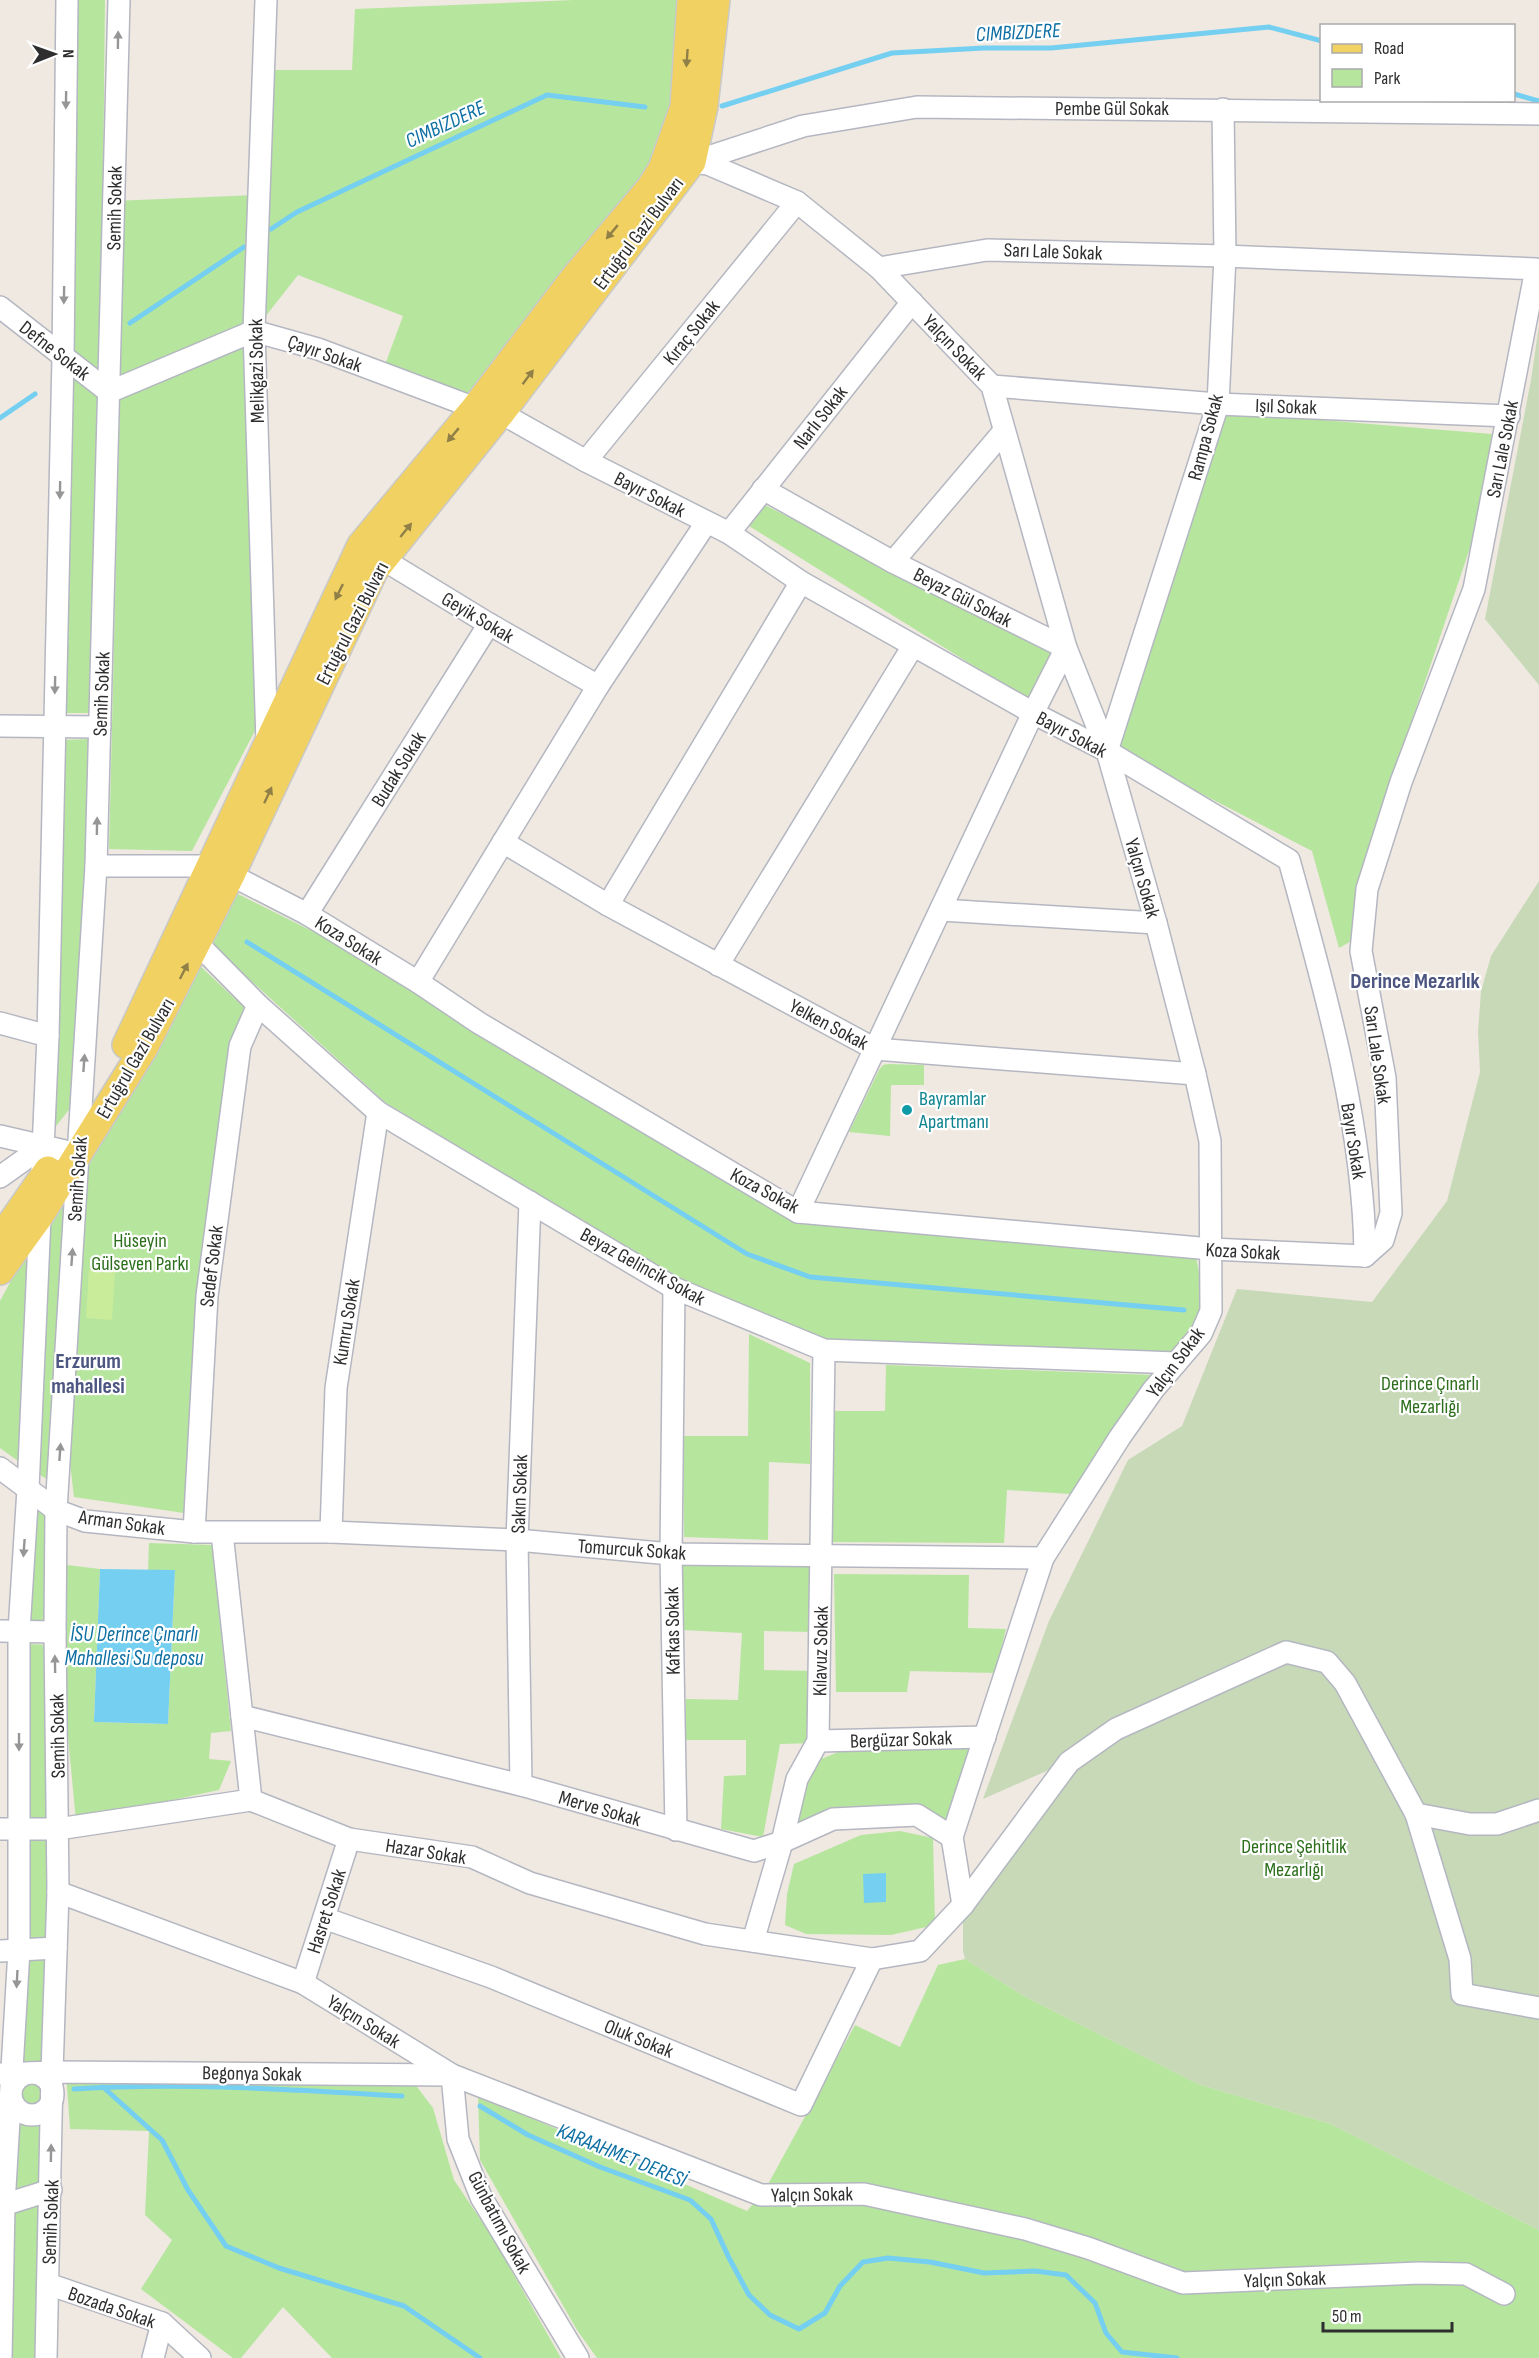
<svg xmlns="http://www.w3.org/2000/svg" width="1539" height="2358" font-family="'Sofia Sans Condensed',sans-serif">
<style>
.green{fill:#b6e59e}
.cemetery{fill:#c8d9b8}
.pitch{fill:#c9ec9a}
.water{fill:#75cff0}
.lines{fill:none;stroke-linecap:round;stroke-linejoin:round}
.stream{stroke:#75cff0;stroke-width:5}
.minor-casing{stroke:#b4b7c1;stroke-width:24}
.major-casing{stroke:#c9c9c9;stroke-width:30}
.minor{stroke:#fff;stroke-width:21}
.major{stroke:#f2d163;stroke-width:27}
.oneway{fill:#969696}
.oneway2{fill:#908048}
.culture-dot{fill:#0f9aa8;stroke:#fff;stroke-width:2}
.labels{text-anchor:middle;stroke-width:4.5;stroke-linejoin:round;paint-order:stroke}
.street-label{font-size:20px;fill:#2e2e2e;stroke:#fff}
.culture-label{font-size:20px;fill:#0d838f;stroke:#fff;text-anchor:start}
.park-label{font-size:20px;fill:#2c6e1b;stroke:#fff}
.water-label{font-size:21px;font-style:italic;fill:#0d6fa3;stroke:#fff}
.quarter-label{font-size:22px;font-weight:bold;fill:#4d5680;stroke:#fff}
</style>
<rect width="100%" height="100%" fill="#efe9e1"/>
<g class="green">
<path d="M 75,0 L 105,0 L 101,376 L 69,354 Z"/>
<path d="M 574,0 L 691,0 L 662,169 L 475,408 L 382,373 L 403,316 L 298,275 L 254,331 L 109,392 L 114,201 L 259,195 L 264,70 L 352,70 L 355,9 Z"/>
<path d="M 248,345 L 259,723 L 192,851 L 109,849 L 120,399 Z"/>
<path d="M 69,373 L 100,396 L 91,713 L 62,713 Z"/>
<path d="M 1224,412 L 1492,434 L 1482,512 L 1356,887 L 1355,939 L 1339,948 L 1312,851 L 1117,750 Z"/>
<path d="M 763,504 L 1053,652 L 1027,699 L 749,526 Z"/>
<path d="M 90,739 L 75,1102 L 49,1135 L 62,740 Z"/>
<path d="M 236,893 L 346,948 L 772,1210 L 807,1222 L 1195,1252 L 1203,1293 L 1199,1316 L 1168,1357 L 824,1341 L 678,1277 L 386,1103 L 208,942 Z"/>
<path d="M 197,963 L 249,1012 L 232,1041 L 209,1190 L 184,1513 L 74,1497 L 66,1429 L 80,1182 Z"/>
<path d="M 888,1064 L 924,1065 L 924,1085 L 891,1085 L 890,1136 L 849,1132 L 879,1070 L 883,1065 Z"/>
<path d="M 69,1192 L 55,1484 L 32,1470 L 43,1225 Z"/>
<path d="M 33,1240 L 18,1461 L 0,1448 L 0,1301 Z"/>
<path d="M 749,1334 L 810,1363 L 810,1464 L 769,1462 L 768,1540 L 684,1537 L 683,1436 L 748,1436 Z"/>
<path d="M 886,1365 L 1153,1375 L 1070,1494 L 1007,1490 L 1004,1543 L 831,1542 L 833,1411 L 885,1411 Z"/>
<path d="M 32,1501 L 53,1514 L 51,1625 L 27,1623 Z"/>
<path d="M 149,1543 L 212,1545 L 231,1731 L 211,1733 L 209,1759 L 231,1761 L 219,1790 L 76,1821 L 67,1726 L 67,1565 L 100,1569 L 94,1722 L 168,1724 L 175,1570 L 148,1570 Z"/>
<path d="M 681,1563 L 812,1566 L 812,1632 L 764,1631 L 764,1670 L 813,1671 L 814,1743 L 780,1744 L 763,1837 L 721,1829 L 724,1776 L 746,1775 L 746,1740 L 685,1740 L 686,1699 L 738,1700 L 742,1633 L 682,1630 Z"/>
<path d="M 834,1574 L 969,1575 L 968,1628 L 1006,1629 L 995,1673 L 910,1671 L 907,1692 L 836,1692 Z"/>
<path d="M 26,1644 L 51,1645 L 52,1823 L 24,1824 Z"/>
<path d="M 975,1748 L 948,1823 L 789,1832 L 801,1784 L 816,1761 L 846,1749 Z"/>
<path d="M 900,1831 L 933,1838 L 935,1925 L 891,1935 L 806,1934 L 785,1925 L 787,1894 L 794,1864 L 861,1835 Z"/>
<path d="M 53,1835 L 51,1942 L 24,1943 L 25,1836 Z"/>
<path d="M 49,1956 L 46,2068 L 20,2067 L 24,1957 Z"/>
<path d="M 965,1959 L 1024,1996 L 1198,2084 L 1331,2124 L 1539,2230 L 1539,2358 L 597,2358 L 577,2330 L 480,2160 L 478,2095 L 747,2211 L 766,2188 L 855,2025 L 900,2047 L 938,1965 Z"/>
<path d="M 66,2072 L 408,2075 L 433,2108 L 454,2180 L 493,2238 L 561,2358 L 332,2358 L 283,2307 L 241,2358 L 233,2358 L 141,2289 L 172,2240 L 145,2215 L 149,2131 L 70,2129 Z"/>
<path d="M 44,2080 L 44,2107 C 34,2114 25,2113 17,2106 L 16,2082 Z"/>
<path d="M 44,2119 L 42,2185 L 13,2190 L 16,2122 Z"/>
<path d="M 42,2204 L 38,2358 L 10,2358 L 13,2214 Z"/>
</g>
<g class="cemetery">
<path d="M 1539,325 L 1539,685 L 1485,619 L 1531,380 Z"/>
<path d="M 1539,881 L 1539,2230 L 1331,2124 L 1198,2084 L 1024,1996 L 965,1959 L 963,1951 L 963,1905 L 1067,1762 L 983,1799 L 1049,1621 L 1128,1460 L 1182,1426 L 1237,1289 L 1372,1302 L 1447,1201 L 1480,1072 L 1478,1032 L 1481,991 L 1491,956 Z"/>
</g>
<path class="pitch" d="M 89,1270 L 115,1272 L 112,1320 L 86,1318 Z"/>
<g class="water">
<path d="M 100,1569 L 175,1570 L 168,1724 L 94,1722 Z"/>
<path d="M 886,1873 L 886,1902 L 864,1903 L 863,1874 Z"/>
</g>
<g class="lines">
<g class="stream">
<path d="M 1514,94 L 1539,101"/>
<path d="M 722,106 L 892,53 L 984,48 L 1051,48 L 1269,27 L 1322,41"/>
<path d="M 271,229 L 297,212 L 547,95 L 645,107"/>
<path d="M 130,323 L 244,247"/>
<path d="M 0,418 L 35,394"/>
<path d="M 247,942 L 747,1254 L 810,1277 L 1184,1310"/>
<path d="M 103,2087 L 162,2140 L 188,2190 L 226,2246 L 279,2268 L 404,2306 L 480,2358"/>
<path d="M 74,2089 C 183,2082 294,2090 402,2096"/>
<path d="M 480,2106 L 528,2135 L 600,2167 L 690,2200 L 711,2219 L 729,2258 L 749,2295 L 770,2315 L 799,2329 L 825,2313 L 840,2286 L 863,2262 L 888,2258 L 930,2262 L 984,2273 L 1035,2271 L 1066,2275 L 1095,2303 L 1106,2333 L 1122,2352 L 1177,2358"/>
</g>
<g class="minor-casing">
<g id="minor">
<path d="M 266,0 L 254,331 L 267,742"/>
<path d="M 692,162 L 708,164 L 797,202 L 879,268 L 992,386 L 1066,648 L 1033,713 L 798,1212"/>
<path d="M 693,162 L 803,126 L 917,107 L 1539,114"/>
<path d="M 879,268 L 987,250 L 1225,256 L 1536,269 L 1474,589 L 1401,782 L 1367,889 L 1361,951 L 1385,1078 L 1391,1213 L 1383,1240 L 1365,1256"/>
<path d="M 0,307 L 109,392"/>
<path d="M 992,386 L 1218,404 L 1509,416"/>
<path d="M 109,392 L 254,331 L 318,349 L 475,408"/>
<path d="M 501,413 L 586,461 L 729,533 L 801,582 L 1033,713 L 1107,751 L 1289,860 C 1324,986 1364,1125 1365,1256"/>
<path d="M 586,461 L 797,202"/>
<path d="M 763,489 L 893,562 L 1066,648 L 1107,751 L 1156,923 L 1195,1074 L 1210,1141 L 1211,1311 L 1201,1334 L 1153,1390 L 1120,1437 L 1043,1558 L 952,1837 L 963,1905"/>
<path d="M 729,533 L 912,302"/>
<path d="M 371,552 L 489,624 L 598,686"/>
<path d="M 893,562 L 1004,431"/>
<path d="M 0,726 L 100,727"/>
<path d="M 1107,751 L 1218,404 L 1225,256 L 1223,109"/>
<path d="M 503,842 L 608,905 L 875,1049 L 1195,1074"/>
<path d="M 96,866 L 210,866 L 231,875 L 307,914 L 418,982 L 479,1023 L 798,1212 L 1211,1249 L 1365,1256"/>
<path d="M 608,905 L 801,582"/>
<path d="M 941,910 L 1156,923"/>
<path d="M 307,914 L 489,624"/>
<path d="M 198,944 L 258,1005 L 378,1112 L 674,1288 L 824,1350 L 1176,1363"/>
<path d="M 718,965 L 913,646"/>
<path d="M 418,982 L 598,686 L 706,523"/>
<path d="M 0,1023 L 48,1036"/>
<path d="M 0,1136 L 78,1154"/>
<path d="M 0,1177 L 42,1147"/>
<path d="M 674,1288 L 671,1554 L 676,1830"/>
<path d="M 0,1468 L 56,1510 L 85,1521 L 194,1532 L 331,1532 L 517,1540 L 671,1554 L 1043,1558"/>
<path d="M 194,1532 L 207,1296 L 240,1046 L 258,1005"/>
<path d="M 331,1532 L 336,1388 L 378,1112"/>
<path d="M 222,1533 L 251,1800"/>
<path d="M 0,1631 L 55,1632"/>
<path d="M 242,1716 L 521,1785 L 754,1851 L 782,1842 L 833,1819 L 917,1815 L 952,1837"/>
<path d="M 818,1741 L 985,1737"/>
<path d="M 521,1785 L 517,1540 L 530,1202"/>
<path d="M 1416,1814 L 1460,1959 L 1462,1994 L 1539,2008"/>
<path d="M 0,1829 L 58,1829 L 251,1800 L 349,1839 L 472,1857 L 530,1883 L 705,1934 L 872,1959 L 920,1951 L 963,1905 L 1069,1762 L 1116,1729 L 1286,1652 L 1327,1662 L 1345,1683 L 1416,1814 L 1470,1824 L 1497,1824 L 1539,1810"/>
<path d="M 58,1892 L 303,1983 L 452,2075 L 761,2195 L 864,2194 L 1025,2229 L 1088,2248 L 1183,2283 L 1419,2273 L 1466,2274 L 1504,2294"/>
<path d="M 324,1918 L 491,1977 L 801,2105 L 872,1959"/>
<path d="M 753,1941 L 782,1842 L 797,1779 L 818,1741 L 824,1350"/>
<path d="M 0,1951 L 56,1948"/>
<path d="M 303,1983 L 349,1839"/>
<circle cx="32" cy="2094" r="21"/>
<path d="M 0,2074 L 52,2072 L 451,2075"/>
<path d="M 452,2075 L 458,2139 L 481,2197 L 578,2358"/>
<path d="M 0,2206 L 51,2190"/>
<path d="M 48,2284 L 162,2323 L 200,2358"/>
<path d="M 1,2358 L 4,2205 L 19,1950 L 19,1631 L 28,1489 L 48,1036 L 63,357 L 67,0"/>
<path d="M 46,2358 L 52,2072 L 58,1892 L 55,1632 L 56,1510 L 96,866 L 119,0"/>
<path d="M 153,2358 L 162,2323"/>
</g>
</g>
<g class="major-casing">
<g id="major">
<path d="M 126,1045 L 361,545 L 475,408 L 574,278 L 650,188 L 662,169 L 684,107 L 691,0"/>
<path d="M 0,1239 L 48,1170"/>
<path d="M 0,1271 L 39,1217 L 144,1048 L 231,875 L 374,571 L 501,413 L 692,162 L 704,106 L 716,0"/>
</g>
</g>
<use href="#minor" class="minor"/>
<use href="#major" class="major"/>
</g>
<defs><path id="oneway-solid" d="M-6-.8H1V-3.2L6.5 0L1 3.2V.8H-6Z" transform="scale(1.5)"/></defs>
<g class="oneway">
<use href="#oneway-solid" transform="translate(118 40) rotate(-89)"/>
<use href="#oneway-solid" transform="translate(66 100) rotate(91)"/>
<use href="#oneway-solid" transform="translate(64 295) rotate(91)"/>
<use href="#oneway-solid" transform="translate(60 490) rotate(91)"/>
<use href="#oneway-solid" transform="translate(55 685) rotate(91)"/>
<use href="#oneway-solid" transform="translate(97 826) rotate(-89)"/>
<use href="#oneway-solid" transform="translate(84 1063) rotate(-86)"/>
<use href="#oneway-solid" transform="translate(72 1257) rotate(-86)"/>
<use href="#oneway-solid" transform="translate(60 1452) rotate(-86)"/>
<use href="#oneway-solid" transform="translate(24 1548) rotate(94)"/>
<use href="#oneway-solid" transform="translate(55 1664) rotate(-91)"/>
<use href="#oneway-solid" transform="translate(19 1742) rotate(90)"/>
<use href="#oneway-solid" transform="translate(17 1979) rotate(93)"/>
<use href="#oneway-solid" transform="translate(51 2153) rotate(-89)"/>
</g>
<g class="oneway2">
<use href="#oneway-solid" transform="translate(687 58) rotate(94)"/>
<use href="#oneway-solid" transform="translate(612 232) rotate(130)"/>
<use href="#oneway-solid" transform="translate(528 377) rotate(-53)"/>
<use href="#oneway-solid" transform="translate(453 435) rotate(130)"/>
<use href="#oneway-solid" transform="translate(406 530) rotate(-51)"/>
<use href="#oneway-solid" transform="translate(339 592) rotate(116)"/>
<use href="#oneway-solid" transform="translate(268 795) rotate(-65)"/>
<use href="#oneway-solid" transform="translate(184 971) rotate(-63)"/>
</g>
<circle class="culture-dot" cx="907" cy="1110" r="6"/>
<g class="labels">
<g class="street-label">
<text x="1112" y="115">Pembe Gül Sokak</text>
<text transform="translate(114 208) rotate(-89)" y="7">Semih Sokak</text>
<text transform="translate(638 233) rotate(-53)" y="7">Ertuğrul Gazi Bulvarı</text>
<text transform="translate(1053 251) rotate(2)" y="7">Sarı Lale Sokak</text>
<text transform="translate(691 332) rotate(-51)" y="7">Kıraç Sokak</text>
<text transform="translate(955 347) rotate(46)" y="7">Yalçın Sokak</text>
<text transform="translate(55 350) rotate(38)" y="7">Defne Sokak</text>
<text transform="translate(325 353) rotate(19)" y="7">Çayır Sokak</text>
<text transform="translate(256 371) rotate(-91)" y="7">Melikgazi Sokak</text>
<text transform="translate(1286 406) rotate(2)" y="7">Işıl Sokak</text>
<text transform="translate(820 417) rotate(-52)" y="7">Narlı Sokak</text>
<text transform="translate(1205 437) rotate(-75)" y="7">Rampa Sokak</text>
<text transform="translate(1502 449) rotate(-79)" y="7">Sarı Lale Sokak</text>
<text transform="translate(650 494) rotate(27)" y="7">Bayır Sokak</text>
<text transform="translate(963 597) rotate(27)" y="7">Beyaz Gül Sokak</text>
<text transform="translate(478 617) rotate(31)" y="7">Geyik Sokak</text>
<text transform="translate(352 623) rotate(-63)" y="7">Ertuğrul Gazi Bulvarı</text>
<text transform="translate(101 694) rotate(-88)" y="7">Semih Sokak</text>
<text transform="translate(1072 734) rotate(28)" y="7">Bayır Sokak</text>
<text transform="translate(398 769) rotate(-58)" y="7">Budak Sokak</text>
<text transform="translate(1143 878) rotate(74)" y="7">Yalçın Sokak</text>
<text transform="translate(349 940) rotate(32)" y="7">Koza Sokak</text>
<text transform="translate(829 1024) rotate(28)" y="7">Yelken Sokak</text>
<text transform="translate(1378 1055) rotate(82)" y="7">Sarı Lale Sokak</text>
<text transform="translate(135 1058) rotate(-60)" y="7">Ertuğrul Gazi Bulvarı</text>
<text transform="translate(1354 1141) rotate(81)" y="7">Bayır Sokak</text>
<text transform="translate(77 1179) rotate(-86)" y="7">Semih Sokak</text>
<text transform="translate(765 1190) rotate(28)" y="7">Koza Sokak</text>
<text transform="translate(1243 1251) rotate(3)" y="7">Koza Sokak</text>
<text transform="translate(211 1266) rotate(-83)" y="7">Sedef Sokak</text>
<text transform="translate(643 1266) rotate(29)" y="7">Beyaz Gelincik Sokak</text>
<text transform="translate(346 1322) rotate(-81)" y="7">Kumru Sokak</text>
<text transform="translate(1175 1362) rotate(-53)" y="7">Yalçın Sokak</text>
<text transform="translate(519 1494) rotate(-88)" y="7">Sakın Sokak</text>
<text transform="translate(122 1522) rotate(8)" y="7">Arman Sokak</text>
<text transform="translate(632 1549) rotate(4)" y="7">Tomurcuk Sokak</text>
<text transform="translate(672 1631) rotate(-91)" y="7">Kafkas Sokak</text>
<text transform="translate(820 1651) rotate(-89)" y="7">Kılavuz Sokak</text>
<text transform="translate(57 1736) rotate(-91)" y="7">Semih Sokak</text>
<text transform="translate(901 1739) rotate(-2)" y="7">Bergüzar Sokak</text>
<text transform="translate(600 1808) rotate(16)" y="7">Merve Sokak</text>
<text transform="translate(426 1851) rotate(9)" y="7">Hazar Sokak</text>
<text transform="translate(326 1911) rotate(-72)" y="7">Hasret Sokak</text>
<text transform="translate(364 2021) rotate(32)" y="7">Yalçın Sokak</text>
<text transform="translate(639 2038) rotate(22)" y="7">Oluk Sokak</text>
<text transform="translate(252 2073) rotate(1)" y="7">Begonya Sokak</text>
<text transform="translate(812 2194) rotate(-1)" y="7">Yalçın Sokak</text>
<text transform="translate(50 2222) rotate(-88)" y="7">Semih Sokak</text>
<text transform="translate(500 2222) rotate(62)" y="7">Günbatımı Sokak</text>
<text transform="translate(1285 2279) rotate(-2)" y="7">Yalçın Sokak</text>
<text transform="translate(112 2307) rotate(19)" y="7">Bozada Sokak</text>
</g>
<g class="culture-label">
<text x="919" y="1105">Bayramlar<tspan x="919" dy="23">Apartmanı</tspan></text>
</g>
<g class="park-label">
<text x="140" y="1247">Hüseyin<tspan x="140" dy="23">Gülseven Parkı</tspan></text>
<text x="1430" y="1390">Derince Çınarlı<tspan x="1430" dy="23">Mezarlığı</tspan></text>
<text x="1294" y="1853">Derince Şehitlik<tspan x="1294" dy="23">Mezarlığı</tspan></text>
</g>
<g class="water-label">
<text transform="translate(1018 32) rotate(-3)" y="7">CIMBIZDERE</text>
<text transform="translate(445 124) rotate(-25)" y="7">CIMBIZDERE</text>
<text x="134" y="1641">İSU Derince Çınarlı<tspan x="134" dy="24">Mahallesi Su deposu</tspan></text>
<text transform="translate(622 2155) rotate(22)" y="7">KARAAHMET DERESİ</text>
</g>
<g class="quarter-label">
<text x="1415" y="988">Derince Mezarlık</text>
<text x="88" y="1368">Erzurum<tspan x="88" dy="25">mahallesi</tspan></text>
</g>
</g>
<rect x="1320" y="24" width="195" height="78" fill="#ffffff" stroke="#ababab" stroke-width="1.5"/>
<rect x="1332" y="44" width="30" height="9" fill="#f2d163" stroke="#ababab" stroke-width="1.5"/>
<text x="1374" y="54" font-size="18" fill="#2e2e2e">Road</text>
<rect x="1332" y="69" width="30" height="18" fill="#b6e59e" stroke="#ababab" stroke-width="1.5"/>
<text x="1374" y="84" font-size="18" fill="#2e2e2e">Park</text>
<g transform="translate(54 54) rotate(89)" stroke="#ffffff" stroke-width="4.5" paint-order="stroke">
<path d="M0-4.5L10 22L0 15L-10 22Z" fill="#2e2e2e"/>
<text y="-9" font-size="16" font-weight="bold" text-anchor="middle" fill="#2e2e2e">N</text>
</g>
<path d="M1323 2322v9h129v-9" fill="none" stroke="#2e2e2e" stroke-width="3"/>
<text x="1332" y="2322" font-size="18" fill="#2e2e2e" stroke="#ffffff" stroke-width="4.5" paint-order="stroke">50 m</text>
</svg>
